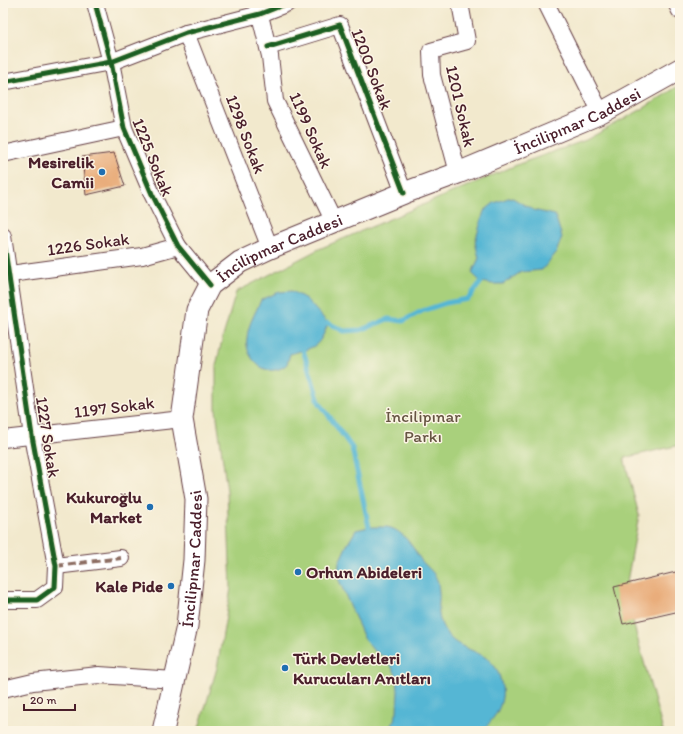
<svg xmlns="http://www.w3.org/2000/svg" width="683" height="734" font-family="Itim,sans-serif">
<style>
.green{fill:#a9d07b;stroke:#7a7853}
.water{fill:#55b6d4;stroke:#506a80}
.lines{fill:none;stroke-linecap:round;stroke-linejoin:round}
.stream{stroke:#55b6d4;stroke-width:5}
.building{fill:#e9ad7c}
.minor-casing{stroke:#633d43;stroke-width:18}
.major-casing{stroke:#633d43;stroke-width:23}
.minor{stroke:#fff;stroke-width:16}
.major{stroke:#fff;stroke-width:21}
.quiet{stroke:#8d6e63;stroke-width:4;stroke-dasharray:8 4;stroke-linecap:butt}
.cycleway-casing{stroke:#fcf5e5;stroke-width:8}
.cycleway{stroke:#1b5e20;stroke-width:5}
.poi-dot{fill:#1f6fb2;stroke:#fcf5e5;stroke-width:1.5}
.labels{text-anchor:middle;stroke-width:3;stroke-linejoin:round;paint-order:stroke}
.street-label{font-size:17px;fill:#4a1f2b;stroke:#fcf5e5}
.poi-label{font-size:17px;font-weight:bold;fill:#4a1f2b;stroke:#fcf5e5;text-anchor:end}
.park-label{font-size:17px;fill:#665443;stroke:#fcf5e5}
</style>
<rect width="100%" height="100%" fill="#fcf5e5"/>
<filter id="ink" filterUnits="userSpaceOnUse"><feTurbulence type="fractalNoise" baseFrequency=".025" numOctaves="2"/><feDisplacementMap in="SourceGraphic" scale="8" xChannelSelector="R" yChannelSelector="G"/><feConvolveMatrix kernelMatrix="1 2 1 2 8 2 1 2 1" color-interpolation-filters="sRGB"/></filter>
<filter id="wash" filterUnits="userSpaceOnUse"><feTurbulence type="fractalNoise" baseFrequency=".012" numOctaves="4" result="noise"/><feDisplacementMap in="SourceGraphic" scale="16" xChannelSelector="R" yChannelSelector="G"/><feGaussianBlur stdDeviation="0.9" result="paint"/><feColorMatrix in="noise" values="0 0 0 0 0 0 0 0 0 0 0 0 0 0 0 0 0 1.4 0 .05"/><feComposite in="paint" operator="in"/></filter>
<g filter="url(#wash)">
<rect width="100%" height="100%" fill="#f2e9cd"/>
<path class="green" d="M 680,85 L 680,445 L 624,458 L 639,515 L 625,593 L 663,731 L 198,731 L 217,668 L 231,588 L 227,491 L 216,410 L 216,366 L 222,340 L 236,292 L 319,249 L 519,164 L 586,140 L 644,108 Z"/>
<g class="water">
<path d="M 511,197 L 533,210 L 555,215 L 562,237 L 556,253 L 542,270 L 521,272 L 503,284 L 492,284 L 481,282 L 472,273 L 479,258 L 475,242 L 484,211 L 494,203 Z"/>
<path d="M 292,291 L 306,299 L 328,323 C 319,349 314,347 290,354 L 287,364 C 285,366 282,368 279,369 C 261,376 244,354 247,338 C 248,324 256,312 261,300 L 279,292 Z"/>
<path d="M 369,527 C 375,527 382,527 387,527 C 404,530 413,548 421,560 C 428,569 436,572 438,584 C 442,605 433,613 447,634 C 462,655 494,647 501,682 C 504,693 502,704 496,714 C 492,720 487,725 484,731 L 388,731 L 392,725 L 397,712 L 398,691 L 397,676 L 386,658 L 373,650 L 364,638 L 338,578 L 339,562 L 347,545 L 356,530 Z"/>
</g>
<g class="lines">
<g class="stream">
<path d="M 328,323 L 344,331 L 361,330 L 388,319 L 403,321 L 422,311 L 446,303 L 468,299 L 481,282"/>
<path d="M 303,350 L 319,402 L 352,448 L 369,527"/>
</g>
</g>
<g id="blocks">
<g class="building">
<path d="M 114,153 L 125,186 L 86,195 L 82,157 Z"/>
<path d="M 680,571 L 680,611 L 623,624 L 614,587 Z"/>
</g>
</g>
</g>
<g filter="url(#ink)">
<use href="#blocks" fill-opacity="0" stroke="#633d43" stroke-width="1"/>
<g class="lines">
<g class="minor-casing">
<g id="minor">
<path d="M 95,3 L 111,62 L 124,128 L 152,194 L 178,246 L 210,285"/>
<path d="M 257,3 L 270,56 L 275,101 L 334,222"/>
<path d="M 546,3 L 601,113"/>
<path d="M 676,3 L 680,11"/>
<path d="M 186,33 L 270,248"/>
<path d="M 268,47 L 340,25 L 404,193"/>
<path d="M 3,82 L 111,62 L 186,33 L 260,14 L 288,3"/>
<path d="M 3,154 L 124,128"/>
<path d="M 458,173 L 432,75 L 431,51 L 467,41 L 460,3"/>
<path d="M 3,236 L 32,436 L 56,566 L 55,587 L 37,600 L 3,600"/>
<path d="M 3,275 L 142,256 L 178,246"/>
<path d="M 3,439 L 182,419"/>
<path d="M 56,566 L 121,558"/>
<path d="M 3,689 L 33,682 L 99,675 L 175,680"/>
</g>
</g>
<g class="major-casing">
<g id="major">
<path id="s1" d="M 163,731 L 187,626 L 194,560 L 196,499 L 182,419 L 197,310 L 210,285 L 240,262 L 270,248 L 404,193 L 458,173 L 601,113 L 680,69"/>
</g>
</g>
<use href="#minor" class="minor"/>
<use href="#major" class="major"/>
<path class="quiet" d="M 56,566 L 121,558"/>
<g class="cycleway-casing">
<g id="cycleway">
<path d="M 95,3 L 111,62 L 124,128 L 152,194 L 178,246 L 210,285"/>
<path d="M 268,47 L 340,25 L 404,193"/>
<path d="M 3,82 L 111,62 L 186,33 L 260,14 L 288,3"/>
<path d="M 3,236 L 32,436 L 56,566 L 55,587 L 37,600 L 3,600"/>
</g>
</g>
<use href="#cycleway" class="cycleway"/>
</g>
</g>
<g class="poi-dot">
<circle cx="102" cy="172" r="4"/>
<circle cx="150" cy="507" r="4"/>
<circle cx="298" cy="572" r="4"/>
<circle cx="171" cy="586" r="4"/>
<circle cx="285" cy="668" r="4"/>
</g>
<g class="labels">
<g class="street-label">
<text transform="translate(372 69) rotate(69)" y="6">1200 Sokak</text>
<text transform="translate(461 106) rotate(77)" y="6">1201 Sokak</text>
<text dy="6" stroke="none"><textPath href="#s1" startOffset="858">İncilipınar Caddesi</textPath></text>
<text transform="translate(311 130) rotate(66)" y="6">1199 Sokak</text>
<text transform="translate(246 134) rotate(69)" y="6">1298 Sokak</text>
<text transform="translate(153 157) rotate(68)" y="6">1225 Sokak</text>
<text transform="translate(88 244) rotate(-8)" y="6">1226 Sokak</text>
<text dy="6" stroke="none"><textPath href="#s1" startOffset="534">İncilipınar Caddesi</textPath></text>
<text transform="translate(114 407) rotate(-7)" y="6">1197 Sokak</text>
<text transform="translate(48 437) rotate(81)" y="6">1227 Sokak</text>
<text dy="6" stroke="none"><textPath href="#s1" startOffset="175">İncilipınar Caddesi</textPath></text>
</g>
<g class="poi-label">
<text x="94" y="168">Mesirelik<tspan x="94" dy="20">Camii</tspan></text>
<text x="142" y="503">Kukuroğlu<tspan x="142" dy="20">Market</tspan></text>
<text x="306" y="578" text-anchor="start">Orhun Abideleri</text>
<text x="163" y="592">Kale Pide</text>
<text x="293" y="664" text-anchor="start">Türk Devletleri<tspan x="293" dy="20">Kurucuları Anıtları</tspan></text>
</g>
<g class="park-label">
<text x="423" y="422">İncilipınar<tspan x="423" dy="20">Parkı</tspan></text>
</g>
</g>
<rect width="683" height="734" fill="none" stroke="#fcf5e5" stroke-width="16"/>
<path d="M24 704v6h51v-6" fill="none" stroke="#4a1f2b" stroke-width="2"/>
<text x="30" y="704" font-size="12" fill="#4a1f2b" stroke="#fcf5e5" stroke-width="3" paint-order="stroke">20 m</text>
</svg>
